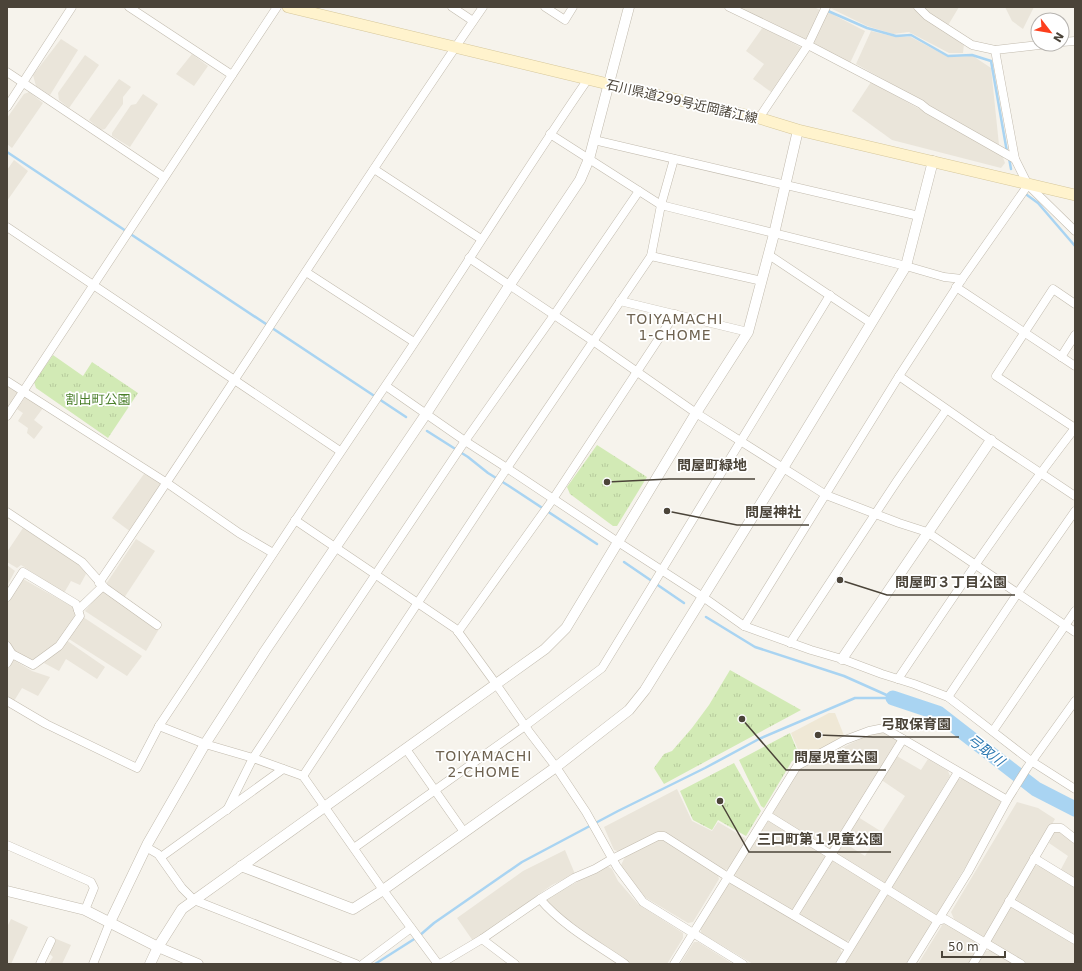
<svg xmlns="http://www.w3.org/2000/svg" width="1082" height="971" font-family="'DejaVu Sans','Noto Sans JP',sans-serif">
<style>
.residential{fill:#eae5da}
.education{fill:#efe8d6}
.park{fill:url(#park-tufts)}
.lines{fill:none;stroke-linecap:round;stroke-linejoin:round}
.stream{stroke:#a9d4f2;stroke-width:2.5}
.river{stroke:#a9d4f2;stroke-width:15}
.minor-casing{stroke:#c2bbae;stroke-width:9}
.tertiary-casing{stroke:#c2bbae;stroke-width:11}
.secondary-casing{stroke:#d6c79b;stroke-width:12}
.minor{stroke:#fff;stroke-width:8}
.tertiary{stroke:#fff;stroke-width:10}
.secondary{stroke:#fff3cd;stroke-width:11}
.labels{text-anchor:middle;stroke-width:3.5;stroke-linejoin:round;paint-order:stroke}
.street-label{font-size:13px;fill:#4b4439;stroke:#fff}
.park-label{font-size:13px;fill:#4a7f2a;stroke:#fff}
.neighbourhood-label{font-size:14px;letter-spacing:1px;fill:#6e6250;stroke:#fff}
.water-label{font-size:14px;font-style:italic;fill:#2e7ab2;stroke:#fff}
.leader{fill:none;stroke:#4b4439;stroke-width:1.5}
.callout-dot{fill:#4b4439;stroke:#fff;stroke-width:1.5}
.callout-label{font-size:14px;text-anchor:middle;font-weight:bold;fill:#4b4439;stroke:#fff;stroke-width:3.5;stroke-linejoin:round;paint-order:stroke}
</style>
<defs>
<pattern id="park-tufts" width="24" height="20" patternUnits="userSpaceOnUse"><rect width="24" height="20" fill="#d2eab5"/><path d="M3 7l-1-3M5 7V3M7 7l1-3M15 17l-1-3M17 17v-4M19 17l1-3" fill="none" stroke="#b6ca9c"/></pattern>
</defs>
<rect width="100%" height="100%" fill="#f6f3ec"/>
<g class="residential">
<path d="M 737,7 L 814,7 L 822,11 L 807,40 Z"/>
<path d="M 828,7 L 913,7 L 925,19 L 964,44 L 963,53 L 949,53 L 909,32 L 893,34 L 867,26 Z"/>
<path d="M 920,7 L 959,7 L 947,27 Z"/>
<path d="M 1005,7 L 1034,7 L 1023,29 L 1012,21 Z"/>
<path d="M 828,12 L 865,31 L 850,63 L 813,43 Z"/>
<path d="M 763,27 L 804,49 L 774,94 L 753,79 L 764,64 L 746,51 Z"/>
<path d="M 871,31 L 896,37 L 911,37 L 948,57 L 973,56 L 991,68 L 999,145 L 927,105 L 924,102 L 856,64 Z"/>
<path d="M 61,39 L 78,50 L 50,95 L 36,86 L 33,75 Z"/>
<path d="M 192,54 L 208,66 L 194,86 L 176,74 Z"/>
<path d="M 85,55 L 99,65 L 69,108 L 59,100 L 58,93 Z"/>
<path d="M 119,79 L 131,87 L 123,97 L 123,104 L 105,129 L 101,130 L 89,120 Z"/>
<path d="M 871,82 L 1002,155 L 1005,163 L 1001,168 L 892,140 L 852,111 Z"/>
<path d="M 29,92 L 43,103 L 12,148 L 7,144 L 7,118 L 24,94 Z"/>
<path d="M 143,94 L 158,104 L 130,147 L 112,136 L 112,133 L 131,105 L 136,104 Z"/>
<path d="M 14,160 L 28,171 L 7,201 L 7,170 Z"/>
<path d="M 7,384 L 19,393 L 7,412 Z"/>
<path d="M 26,396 L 43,408 L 34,420 L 43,427 L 34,439 L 27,433 L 28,428 L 18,421 L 23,413 L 17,409 Z"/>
<path d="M 144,474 L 161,482 L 162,485 L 131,532 L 112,518 Z"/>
<path d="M 23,528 L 81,566 L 86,574 L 80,585 L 71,581 L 64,593 L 21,565 L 17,568 L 7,562 L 7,552 Z"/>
<path d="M 136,539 L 155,551 L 124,598 L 106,584 Z"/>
<path d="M 7,565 L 15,571 L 7,586 Z"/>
<path d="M 23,579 L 73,607 L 76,614 L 58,642 L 36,659 L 29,660 L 15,652 L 7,640 L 7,601 Z"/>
<path d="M 102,591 L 159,629 L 146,651 L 85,611 Z"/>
<path d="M 83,617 L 142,656 L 127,676 L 69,639 Z"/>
<path d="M 66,640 L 105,667 L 97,679 L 66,659 L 59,671 L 44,663 Z"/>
<path d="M 12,659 L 32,671 L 50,677 L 38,696 L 22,688 L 14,701 L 7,697 L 7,667 Z"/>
<path d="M 884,730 L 898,740 L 830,850 L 771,815 L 800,768 L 877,731 Z"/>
<path d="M 895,755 L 921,770 L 928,759 L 948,771 L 950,776 L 884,885 L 835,855 L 843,842 L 865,856 L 872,845 L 850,831 L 858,817 L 882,832 L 905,796 L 880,779 Z"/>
<path d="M 962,778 L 1000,801 L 1001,808 L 937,914 L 931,914 L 889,889 L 956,780 Z"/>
<path d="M 677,789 L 692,821 L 712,831 L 718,822 L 745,838 L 746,841 L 729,869 L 724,870 L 666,834 L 659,832 L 620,852 L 614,850 L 604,827 Z"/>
<path d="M 1017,802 L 1038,808 L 1055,819 L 988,935 L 982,937 L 954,919 L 951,912 Z"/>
<path d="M 768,821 L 772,821 L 827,856 L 796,908 L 790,910 L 736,878 L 735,873 Z"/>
<path d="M 1061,831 L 1075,842 L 1075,880 L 1060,871 L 1068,856 L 1049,843 L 1054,832 Z"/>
<path d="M 659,839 L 663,840 L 718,875 L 719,879 L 693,922 L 688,923 L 646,898 L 626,874 L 621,865 L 625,857 Z"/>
<path d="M 565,850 L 575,874 L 552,885 L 473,941 L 457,918 L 523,871 Z"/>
<path d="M 832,860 L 835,860 L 881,890 L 851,939 L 845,942 L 802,917 L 800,913 Z"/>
<path d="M 1041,865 L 1075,886 L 1075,936 L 1017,901 L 1016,897 L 1033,866 Z"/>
<path d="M 607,866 L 612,869 L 618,881 L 638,904 L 683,933 L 683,938 L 667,964 L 631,964 L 551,908 L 545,901 L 547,898 Z"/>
<path d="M 728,884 L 735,884 L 839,946 L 842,953 L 835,964 L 753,964 L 701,933 L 701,928 Z"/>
<path d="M 887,893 L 933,921 L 907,964 L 844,964 Z"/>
<path d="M 1010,907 L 1014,908 L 1075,943 L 1075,964 L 1027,964 L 991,942 L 991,938 Z"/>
<path d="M 11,919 L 28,927 L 11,964 L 7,964 L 7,927 Z"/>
<path d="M 944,922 L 978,943 L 979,949 L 970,964 L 918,964 Z"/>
<path d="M 54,938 L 71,945 L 62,964 L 42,964 L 49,963 L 53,957 L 48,952 Z"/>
<path d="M 694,942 L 698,942 L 733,964 L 680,964 Z"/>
<path d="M 991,950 L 1014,964 L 977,964 L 986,951 Z"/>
</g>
<path class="education" d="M 829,713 L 835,713 L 845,738 L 802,759 L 791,733 Z"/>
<g class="park">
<path d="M 53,355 L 83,376 L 92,362 L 138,393 L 108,438 L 36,388 L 34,382 Z"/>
<path d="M 597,445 L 647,477 L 617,526 L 613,526 L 570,494 L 567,487 Z"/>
<path d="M 730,670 L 801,710 L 664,784 L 654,768 L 664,754 L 672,751 L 692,728 L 709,705 Z"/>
<path d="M 790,733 L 800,757 L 792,761 L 764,808 L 761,806 L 739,760 Z"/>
<path d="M 734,763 L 761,811 L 746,836 L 718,820 L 712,830 L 693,820 L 680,791 Z"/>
</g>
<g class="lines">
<g class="stream">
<path d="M 828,11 L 867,28 L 896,36 L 911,35 L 948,56 L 972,55 L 991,61 L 1007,152"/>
<path d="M 7,152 L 406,417"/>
<path d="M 1009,158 L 1011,169"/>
<path d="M 1027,195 L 1038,203 L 1075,246"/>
<path d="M 427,431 L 468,457 L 488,473 L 509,486 L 597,544"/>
<path d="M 624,562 L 684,603"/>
<path d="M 706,617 L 755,647 L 844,676 L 891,697"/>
<path d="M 375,964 L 419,936 L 434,923 L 522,862 L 618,811 L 705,768 L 759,739 L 855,698 L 893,698"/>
</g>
<path class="river" d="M 893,698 L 938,713 L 1036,789 L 1075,809"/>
<g class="minor-casing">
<g id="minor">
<path d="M 129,7 L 232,75"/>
<path d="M 452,7 L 473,21"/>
<path d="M 545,7 L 565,20 L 573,7"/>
<path d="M 729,7 L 808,45 L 921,104 L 927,109 L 1015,159"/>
<path d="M 918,7 L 927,16 L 972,45 L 995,50 L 1048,44"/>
<path d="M 1062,42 L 1075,41"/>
<path d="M 995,50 L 1015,159 L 1028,185 L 1075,231"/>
<path d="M 7,72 L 164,177"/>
<path d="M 7,107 L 72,7"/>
<path d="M 759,118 L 808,45 L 826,7"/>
<path d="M 550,134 L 661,205 L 906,266 L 944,277 L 962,279"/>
<path d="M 594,140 L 919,216"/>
<path d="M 374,169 L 481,239"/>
<path d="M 7,227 L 340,451"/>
<path d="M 769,255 L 871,323"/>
<path d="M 651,256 L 762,281"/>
<path d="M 469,258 L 593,341 L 696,413 L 826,495 L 899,523 L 927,532 L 1075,632"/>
<path d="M 306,272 L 414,342"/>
<path d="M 956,287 L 1075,366"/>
<path d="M 620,301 L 748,332"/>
<path d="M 1075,304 L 1053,289 L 996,376 L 1075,428"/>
<path d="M 1061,357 L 1075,335"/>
<path d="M 899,376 L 991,440 L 1075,496"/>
<path d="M 7,381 L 167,483 L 239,533 L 273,553"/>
<path d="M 386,386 L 465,441 L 507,468 L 618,542 L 703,597 L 744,626 L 811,650 L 842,659 L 882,674 L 914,684 L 948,697 L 1031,761 L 1075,789"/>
<path d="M 7,416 L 277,7"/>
<path d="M 7,512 L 82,562 L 105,588 L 157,625"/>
<path d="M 295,520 L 456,629 L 496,684 L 530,733 L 556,767 L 586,812 L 617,867 L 643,902 L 743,964"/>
<path d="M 99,583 C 229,392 352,197 483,7"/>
<path d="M 7,597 L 23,572 L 76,604 L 80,616 L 59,646 L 33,665 L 12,654"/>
<path d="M 78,610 L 103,586"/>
<path d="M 744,626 L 899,376 L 962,279 L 1028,185"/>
<path d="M 458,632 L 553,499 L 675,314"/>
<path d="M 790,643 L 897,481 L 946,410"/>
<path d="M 7,646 L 12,654 L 7,663"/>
<path d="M 898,679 C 955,594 1012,509 1075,428"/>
<path d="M 948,697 L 1017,594 L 1075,511"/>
<path d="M 7,701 L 46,724 L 137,768 L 159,726 C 235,612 309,498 386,385 C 455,284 519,179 588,79"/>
<path d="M 159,726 L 205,744 L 253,758 L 303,776 L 383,890 L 438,964"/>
<path d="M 993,731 L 1075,611"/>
<path d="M 406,749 L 464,832"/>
<path d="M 303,776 L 507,468 L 651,256 L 661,205 L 674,159"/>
<path d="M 227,810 L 253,758 L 296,693 L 465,441 L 554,315 L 639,191"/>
<path d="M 767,815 L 938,921 L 945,919 L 1021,964"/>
<path d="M 7,845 L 91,882 L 94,888 L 85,910"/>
<path d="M 146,847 L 158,854 L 182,888 L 194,900 L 356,964"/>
<path d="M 354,848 L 525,726 L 602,668 L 830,295"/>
<path d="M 161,857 L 283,769"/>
<path d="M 1034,858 L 1075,883"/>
<path d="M 540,899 C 563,926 596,944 625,964"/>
<path d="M 1009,901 L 1075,940"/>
<path d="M 794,915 L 903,739"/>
<path d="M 482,939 L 515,964"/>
<path d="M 40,964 L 51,941"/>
<path d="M 93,964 L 110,922"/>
<path d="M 363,964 L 411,928"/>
<path d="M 440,964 L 482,939 L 540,899 L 574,878 L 595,869 L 612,859 L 658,836 L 664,836 L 728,877 L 849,948"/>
<path d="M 674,964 L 797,766 L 845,740 L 869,731 L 884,728 L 1007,800"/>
<path d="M 840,964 L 958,772"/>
<path d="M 911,964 L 968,872 L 1007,800 L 1027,768 L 1075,701"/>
<path d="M 973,964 L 1052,828 L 1061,828 L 1075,839"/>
</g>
</g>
<g class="tertiary-casing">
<g id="tertiary">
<path d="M 842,659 L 991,440"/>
<path d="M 241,866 L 353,909 L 383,890 L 556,767 L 629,710 L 645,690 L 783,468 L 906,266 L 933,161"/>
<path d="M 7,891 L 85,910 L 158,947 L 198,964"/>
<path d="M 110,922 L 148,843 L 205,744 L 265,651 L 426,414 L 509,286 L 580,180 L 589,159 L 629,7"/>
<path d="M 150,964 L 158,947 L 182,909 L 545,649 L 566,628 L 696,413 L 748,332 L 774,234 L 798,130"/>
</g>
</g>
<g class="secondary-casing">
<path id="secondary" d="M 288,7 L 608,84 L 759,118 L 798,130 L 1075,195"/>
</g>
<use href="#minor" class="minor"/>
<use href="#tertiary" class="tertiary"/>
<use href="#secondary" class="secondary"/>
</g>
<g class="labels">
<g class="street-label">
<text transform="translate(682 101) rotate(13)" y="5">石川県道299号近岡諸江線</text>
</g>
<g class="park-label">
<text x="98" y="404">割出町公園</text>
</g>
<g class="neighbourhood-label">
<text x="675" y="324">TOIYAMACHI<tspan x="675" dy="16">1-CHOME</tspan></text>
<text x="484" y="761">TOIYAMACHI<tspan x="484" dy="16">2-CHOME</tspan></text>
</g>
<g class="water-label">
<text transform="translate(986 750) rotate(38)" y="5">弓取川</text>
</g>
</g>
<path class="leader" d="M607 482L669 479H755M667 511L737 525H809M840 580L887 595H1015M818 735L873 737H959M742 719L786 770H886M720 801L749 852H891"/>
<g class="callout-dot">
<circle cx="607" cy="482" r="4"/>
<circle cx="667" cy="511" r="4"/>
<circle cx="840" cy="580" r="4"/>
<circle cx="818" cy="735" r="4"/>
<circle cx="742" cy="719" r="4"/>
<circle cx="720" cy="801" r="4"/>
</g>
<g class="callout-label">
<text x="712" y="470">問屋町緑地</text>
<text x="773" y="517">問屋神社</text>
<text x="951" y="587">問屋町３丁目公園</text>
<text x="916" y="729">弓取保育園</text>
<text x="836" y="762">問屋児童公園</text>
<text x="820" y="844">三口町第１児童公園</text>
</g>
<rect width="1082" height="971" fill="none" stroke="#4b4439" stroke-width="16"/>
<g transform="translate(1050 32) rotate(121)"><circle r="19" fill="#ffffff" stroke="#b7b4b0"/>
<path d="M0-3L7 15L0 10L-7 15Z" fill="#fc3f1d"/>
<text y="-6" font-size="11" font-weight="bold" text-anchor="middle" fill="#4b4439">N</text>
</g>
<path d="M942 951v6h63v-6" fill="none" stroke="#4b4439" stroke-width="2"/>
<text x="948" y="951" font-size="12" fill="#4b4439" stroke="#ffffff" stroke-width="3" paint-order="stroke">50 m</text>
</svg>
